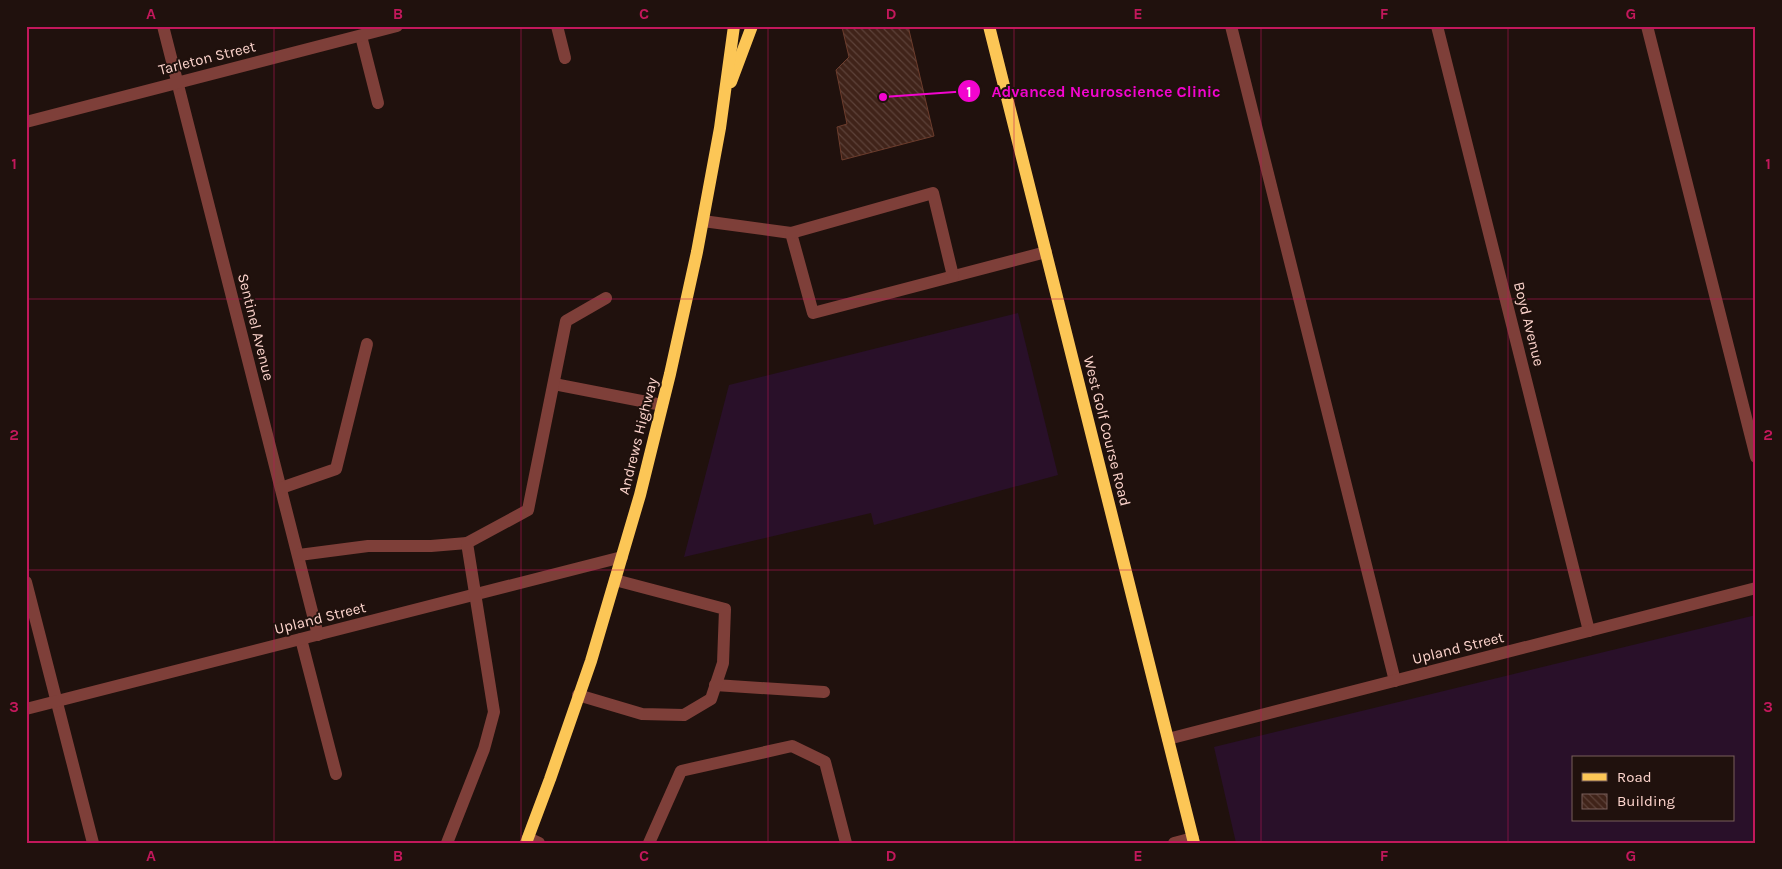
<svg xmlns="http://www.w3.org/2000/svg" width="1782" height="869" font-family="Karla,sans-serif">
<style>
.grass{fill:#291029;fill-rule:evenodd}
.building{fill:url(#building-back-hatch);stroke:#6c3c2c}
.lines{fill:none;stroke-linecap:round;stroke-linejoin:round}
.minor{stroke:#7e3f39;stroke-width:12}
.major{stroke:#fcc656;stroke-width:12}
.grid{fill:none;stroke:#c2185b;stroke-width:1;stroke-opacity:0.55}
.labels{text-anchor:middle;stroke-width:4;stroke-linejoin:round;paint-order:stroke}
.street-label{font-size:15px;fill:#fed5cd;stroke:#20110d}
.leader{fill:none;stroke:#f205ce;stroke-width:2}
.callout-dot{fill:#f205ce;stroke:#20110d;stroke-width:2}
.mark-label{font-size:15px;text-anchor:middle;font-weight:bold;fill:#fff}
.callout-label{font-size:16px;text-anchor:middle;font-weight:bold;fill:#f205ce;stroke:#20110d;stroke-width:4;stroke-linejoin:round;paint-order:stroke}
.neatline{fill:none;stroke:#c2185b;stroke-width:2}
.grid-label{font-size:16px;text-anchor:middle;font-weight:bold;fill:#c2185b}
</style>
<defs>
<pattern id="building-back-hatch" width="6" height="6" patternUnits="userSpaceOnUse" patternTransform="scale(1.25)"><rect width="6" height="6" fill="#402319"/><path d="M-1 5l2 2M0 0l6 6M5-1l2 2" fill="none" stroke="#5d4239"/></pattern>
</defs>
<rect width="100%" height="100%" fill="#20110d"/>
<g class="grass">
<path d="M 1018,313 L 1058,475 L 874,525 L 871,513 L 684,557 L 729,385 Z"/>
<path d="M 1756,615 L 1756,843 L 1236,843 L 1214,747 ZM 1573,758 L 1733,758 L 1733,820 L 1573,820 Z"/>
</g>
<path class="building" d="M 908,26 L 934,136 L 842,160 L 837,127 L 847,124 L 836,70 L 849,57 L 842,27 Z"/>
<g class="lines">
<g class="minor">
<path d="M 163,26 L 318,635"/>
<path d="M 557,26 L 565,58"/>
<path d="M 1231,26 L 1395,681"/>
<path d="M 1437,26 L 1589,631"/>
<path d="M 1647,26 L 1756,457"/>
<path d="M 361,36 L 378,103"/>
<path d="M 26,122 L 397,26"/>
<path d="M 703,221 L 791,233 L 813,313 L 1046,252"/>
<path d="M 791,233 L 933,193 L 953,276"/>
<path d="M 554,384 L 662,405"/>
<path d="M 281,488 L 336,469 L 367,344"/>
<path d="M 299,555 L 368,546 L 431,546 L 467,543"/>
<path d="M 26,582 L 93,843"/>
<path d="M 301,639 L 336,774"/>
<path d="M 715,685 L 824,692"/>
<path d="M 578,695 L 642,714 L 684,715 L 711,699 L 723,663 L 725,609 L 615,580"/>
<path d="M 26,709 L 622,557"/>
<path d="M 1168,739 L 1756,588"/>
<path d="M 528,838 L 539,843"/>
<path d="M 447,843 L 484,749 L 494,712 L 467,543 L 528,510 L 566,321 L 606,298"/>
<path d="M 649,843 L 681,771 L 792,746 L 825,762 L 846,843"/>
<path d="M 1174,843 L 1193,838"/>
</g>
<g class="major">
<path d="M 989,26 L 1194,843"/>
<path d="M 731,82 L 752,26"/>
<path d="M 526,843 L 550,779 L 591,661 L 640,495 L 670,374 L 697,252 L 720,128 L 734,26"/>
</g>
</g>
<path class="grid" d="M 274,26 L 274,843M 521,26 L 521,843M 768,26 L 768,843M 1014,26 L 1014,843M 1261,26 L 1261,843M 1508,26 L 1508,843M 26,299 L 1756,299M 26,570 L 1756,570"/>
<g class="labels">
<g class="street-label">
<text transform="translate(207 58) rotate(-14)" y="5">Tarleton Street</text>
<text transform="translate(1529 324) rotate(76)" y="5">Boyd Avenue</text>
<text transform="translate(256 327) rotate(76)" y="5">Sentinel Avenue</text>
<text transform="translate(1107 431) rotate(76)" y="5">West Golf Course Road</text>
<text transform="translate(638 436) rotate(-76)" y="5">Andrews Highway</text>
<text transform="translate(320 618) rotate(-14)" y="5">Upland Street</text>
<text transform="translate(1458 648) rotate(-14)" y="5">Upland Street</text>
</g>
</g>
<path class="leader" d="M883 97L969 91"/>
<g class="callout-dot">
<circle cx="883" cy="97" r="5"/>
<circle cx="969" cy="91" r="12"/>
</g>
<g class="mark-label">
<text x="969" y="97">1</text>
</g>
<g class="callout-label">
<text x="1106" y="97">Advanced Neuroscience Clinic</text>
</g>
<rect width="1782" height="869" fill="none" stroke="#20110d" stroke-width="55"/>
<rect x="1572" y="756" width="162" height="65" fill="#20110d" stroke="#795f5a"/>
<rect x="1582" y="773" width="25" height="8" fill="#fcc656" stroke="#795f5a"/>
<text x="1617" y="782" font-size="15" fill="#fed5cd">Road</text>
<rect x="1582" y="794" width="25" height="15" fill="url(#building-back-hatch)" stroke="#795f5a"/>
<text x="1617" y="806" font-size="15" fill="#fed5cd">Building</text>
<rect x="28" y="28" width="1726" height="814" class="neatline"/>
<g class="grid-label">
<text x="151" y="19">A</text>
<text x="398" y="19">B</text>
<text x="644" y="19">C</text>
<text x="891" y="19">D</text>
<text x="1138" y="19">E</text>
<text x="1384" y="19">F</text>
<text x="1631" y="19">G</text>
<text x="14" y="169">1</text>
<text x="1768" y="169">1</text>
<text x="14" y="440">2</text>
<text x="1768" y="440">2</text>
<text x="14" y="712">3</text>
<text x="1768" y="712">3</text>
<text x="151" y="861">A</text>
<text x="398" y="861">B</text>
<text x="644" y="861">C</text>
<text x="891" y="861">D</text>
<text x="1138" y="861">E</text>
<text x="1384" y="861">F</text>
<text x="1631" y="861">G</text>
</g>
</svg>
